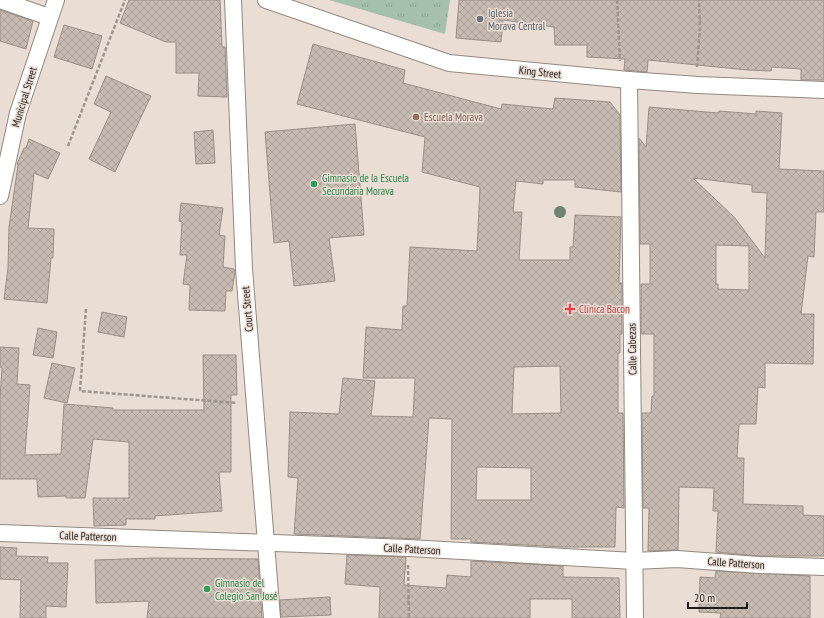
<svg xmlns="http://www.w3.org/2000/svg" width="824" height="618" font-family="'PT Sans Narrow',sans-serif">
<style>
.park{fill:url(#park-tufts)}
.building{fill:url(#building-cross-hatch);stroke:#9a8f86;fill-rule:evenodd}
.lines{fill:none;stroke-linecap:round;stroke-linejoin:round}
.minor-casing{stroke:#93887f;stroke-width:18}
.path{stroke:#9f968f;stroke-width:2.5;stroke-dasharray:4 2;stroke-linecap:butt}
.minor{stroke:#fff;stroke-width:16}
.tree{fill:#6f8470}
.worship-dot{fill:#6b7280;stroke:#eaded4;stroke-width:1.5}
.education-dot{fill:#8d6e63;stroke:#eaded4;stroke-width:1.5}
.leisure-dot{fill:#2e9e5b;stroke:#eaded4;stroke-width:1.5}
.health-dot{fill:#e0444e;stroke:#eaded4;stroke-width:1.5}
.labels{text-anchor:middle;stroke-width:3;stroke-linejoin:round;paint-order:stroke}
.worship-label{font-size:11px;fill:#5b616d;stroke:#eaded4;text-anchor:start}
.street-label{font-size:11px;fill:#1f1b18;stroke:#eaded4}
.education-label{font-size:11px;fill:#785e54;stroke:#eaded4;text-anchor:start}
.leisure-label{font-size:11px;fill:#27864d;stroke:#eaded4;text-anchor:start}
.health-label{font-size:11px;fill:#be3a42;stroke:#eaded4;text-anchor:start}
</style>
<defs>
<pattern id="park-tufts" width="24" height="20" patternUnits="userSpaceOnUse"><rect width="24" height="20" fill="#a5c1ac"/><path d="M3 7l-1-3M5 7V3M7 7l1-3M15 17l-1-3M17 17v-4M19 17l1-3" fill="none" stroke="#8ea593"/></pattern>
<pattern id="building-cross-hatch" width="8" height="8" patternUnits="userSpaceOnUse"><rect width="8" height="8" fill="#c6bab1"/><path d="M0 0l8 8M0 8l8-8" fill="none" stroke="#aa9f98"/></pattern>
</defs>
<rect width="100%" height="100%" fill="#eaded4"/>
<path class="park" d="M 329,0 L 450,0 L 445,34 Z"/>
<g class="building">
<path d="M 129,0 L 220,0 L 222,47 L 225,47 L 227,97 L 198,96 L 199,73 L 176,73 L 176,42 L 166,42 L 120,23 Z"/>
<path d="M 459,0 L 824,0 L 824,80 L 801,80 L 801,69 L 772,67 L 771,71 L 747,70 L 648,60 L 647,72 L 624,70 L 625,59 L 587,57 L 587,45 L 555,45 L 554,27 L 503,20 L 501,42 L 456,38 Z"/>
<path d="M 0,10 L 33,21 L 26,49 L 0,41 Z"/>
<path d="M 64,25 L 102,36 L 92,69 L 54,57 Z"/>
<path d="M 313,44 L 405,70 L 403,83 L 501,109 L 502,104 L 553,109 L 555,98 L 610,102 L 620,115 L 621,192 L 575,187 L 575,180 L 543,180 L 543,184 L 516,181 L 513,212 L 522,212 L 519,260 L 570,260 L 570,247 L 573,247 L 575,215 L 621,217 L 619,283 L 622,283 L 622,334 L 620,334 L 620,353 L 618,353 L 618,413 L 623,413 L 624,508 L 616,507 L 615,547 L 563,547 L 471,542 L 471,539 L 451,539 L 452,419 L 429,418 L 420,539 L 294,534 L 298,478 L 288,477 L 290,412 L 339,414 L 343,378 L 375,381 L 371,416 L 413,417 L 415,378 L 363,378 L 366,327 L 402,330 L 403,306 L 407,306 L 410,247 L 477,251 L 480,187 L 422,172 L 425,137 L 297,104 ZM 560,366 L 561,413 L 512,414 L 514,367 ZM 477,467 L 531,468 L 531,500 L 476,500 Z"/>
<path d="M 106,76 L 151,96 L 115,172 L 89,159 L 111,112 L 94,104 Z"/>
<path d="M 649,107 L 718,113 L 719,111 L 756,114 L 756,111 L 782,113 L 779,169 L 824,171 L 824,212 L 816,212 L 814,257 L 808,256 L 801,314 L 814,314 L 813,364 L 765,363 L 765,388 L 758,387 L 756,424 L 739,424 L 737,458 L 744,458 L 743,504 L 803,506 L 803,515 L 824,516 L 824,556 L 759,556 L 716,552 L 718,511 L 713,511 L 714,488 L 679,487 L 678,550 L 648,551 L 649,508 L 643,508 L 642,413 L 651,413 L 652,396 L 654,396 L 654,334 L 641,334 L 641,284 L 650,284 L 650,244 L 640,244 L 639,138 L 646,147 ZM 693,178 L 752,185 L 752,192 L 767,193 L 765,258 L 735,218 ZM 716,245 L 749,246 L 749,290 L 718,289 L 718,284 L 716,284 Z"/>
<path d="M 355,124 L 364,235 L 329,238 L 335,281 L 294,286 L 289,241 L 274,243 L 265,132 Z"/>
<path d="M 213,130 L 215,163 L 196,164 L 194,132 Z"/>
<path d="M 29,139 L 60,153 L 48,179 L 34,173 L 28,228 L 54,229 L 53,258 L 51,258 L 47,303 L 4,299 L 8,268 L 9,227 L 18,165 L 17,164 L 24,148 L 26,148 Z"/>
<path d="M 181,203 L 223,208 L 219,235 L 225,236 L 223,267 L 234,269 L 235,272 L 232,291 L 226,291 L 225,311 L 189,310 L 190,285 L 183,284 L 187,255 L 180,255 L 182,222 L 179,221 Z"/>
<path d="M 102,312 L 127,317 L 124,337 L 98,332 Z"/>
<path d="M 38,328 L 57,332 L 53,358 L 33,355 Z"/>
<path d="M 0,347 L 19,348 L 17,384 L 30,385 L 25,455 L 61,454 L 64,404 L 113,408 L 113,410 L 204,410 L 203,355 L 236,355 L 237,395 L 231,395 L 231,472 L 219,472 L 222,511 L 155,516 L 155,519 L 126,519 L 126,525 L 94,526 L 93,498 L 129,498 L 129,442 L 93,439 L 85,498 L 66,498 L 66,496 L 38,497 L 37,479 L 0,479 L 0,398 L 2,368 L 0,367 Z"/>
<path d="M 52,363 L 75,368 L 67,403 L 44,398 Z"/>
<path d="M 0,547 L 17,548 L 16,556 L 48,557 L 47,563 L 68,563 L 66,607 L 46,606 L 46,618 L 20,618 L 21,580 L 0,579 Z"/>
<path d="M 347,555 L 406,557 L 404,585 L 446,588 L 447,575 L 471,577 L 471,561 L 563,566 L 563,577 L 619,578 L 620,618 L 572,618 L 572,599 L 530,599 L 530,618 L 379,618 L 380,587 L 345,584 Z"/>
<path d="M 154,558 L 258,559 L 262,618 L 147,618 L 149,601 L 96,603 L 95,560 Z"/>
<path d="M 716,571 L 810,576 L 810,618 L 720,618 L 721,613 L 699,612 L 700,577 L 715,578 Z"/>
<path d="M 330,597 L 331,615 L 281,617 L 280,600 Z"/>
</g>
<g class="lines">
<g class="minor-casing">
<g id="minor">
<path d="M 0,0 L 49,17"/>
<path d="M 233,0 L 244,269 L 272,618"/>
<path d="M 266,0 L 449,63 L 629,80 L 698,85 L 824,90"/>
<path d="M 629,80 L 635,618"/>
<path d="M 0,196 L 18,113 L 56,0"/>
<path d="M 0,533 L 409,548 L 634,561 L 677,559 L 759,565 L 824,567"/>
</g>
</g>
<g class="path">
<path d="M 617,0 L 620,61"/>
<path d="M 697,67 L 700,28 L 699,0"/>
<path d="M 68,146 L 125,0"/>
<path d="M 86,309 L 80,391 L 237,403"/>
<path d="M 408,565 L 409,618"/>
</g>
<use href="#minor" class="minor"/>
</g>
<circle class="tree" cx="560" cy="212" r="6"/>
<circle class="worship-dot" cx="480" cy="19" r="4"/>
<circle class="education-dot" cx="416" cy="117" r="4"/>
<g class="leisure-dot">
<circle cx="314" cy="184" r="4"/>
<circle cx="207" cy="589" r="4"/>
</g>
<path class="health-dot" d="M568 303h4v4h4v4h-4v4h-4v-4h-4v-4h4z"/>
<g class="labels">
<g class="worship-label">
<text x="488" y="17">Iglesia<tspan x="488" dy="13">Morava Central</tspan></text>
</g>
<g class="street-label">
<text transform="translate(540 72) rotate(6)" y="4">King Street</text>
<text transform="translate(24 97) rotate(-73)" y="4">Municipal Street</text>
<text transform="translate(247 309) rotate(-95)" y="4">Court Street</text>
<text transform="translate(632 349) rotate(-91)" y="4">Calle Cabezas</text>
<text transform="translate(88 536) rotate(2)" y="4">Calle Patterson</text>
<text transform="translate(412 549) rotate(3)" y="4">Calle Patterson</text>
<text transform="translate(736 563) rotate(4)" y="4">Calle Patterson</text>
</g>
<g class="education-label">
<text x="424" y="121">Escuela Morava</text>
</g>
<g class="leisure-label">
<text x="322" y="182">Gimnasio de la Escuela<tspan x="322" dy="13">Secundaria Morava</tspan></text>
<text x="215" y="587">Gimnasio del<tspan x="215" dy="13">Colegio San José</tspan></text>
</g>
<g class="health-label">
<text x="579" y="313">Clínica Bacon</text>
</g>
</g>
<path d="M688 602v6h59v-6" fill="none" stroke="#1f1b18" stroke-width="2"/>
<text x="694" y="602" font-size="12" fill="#1f1b18" stroke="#eaded4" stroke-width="3" paint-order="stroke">20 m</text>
</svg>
